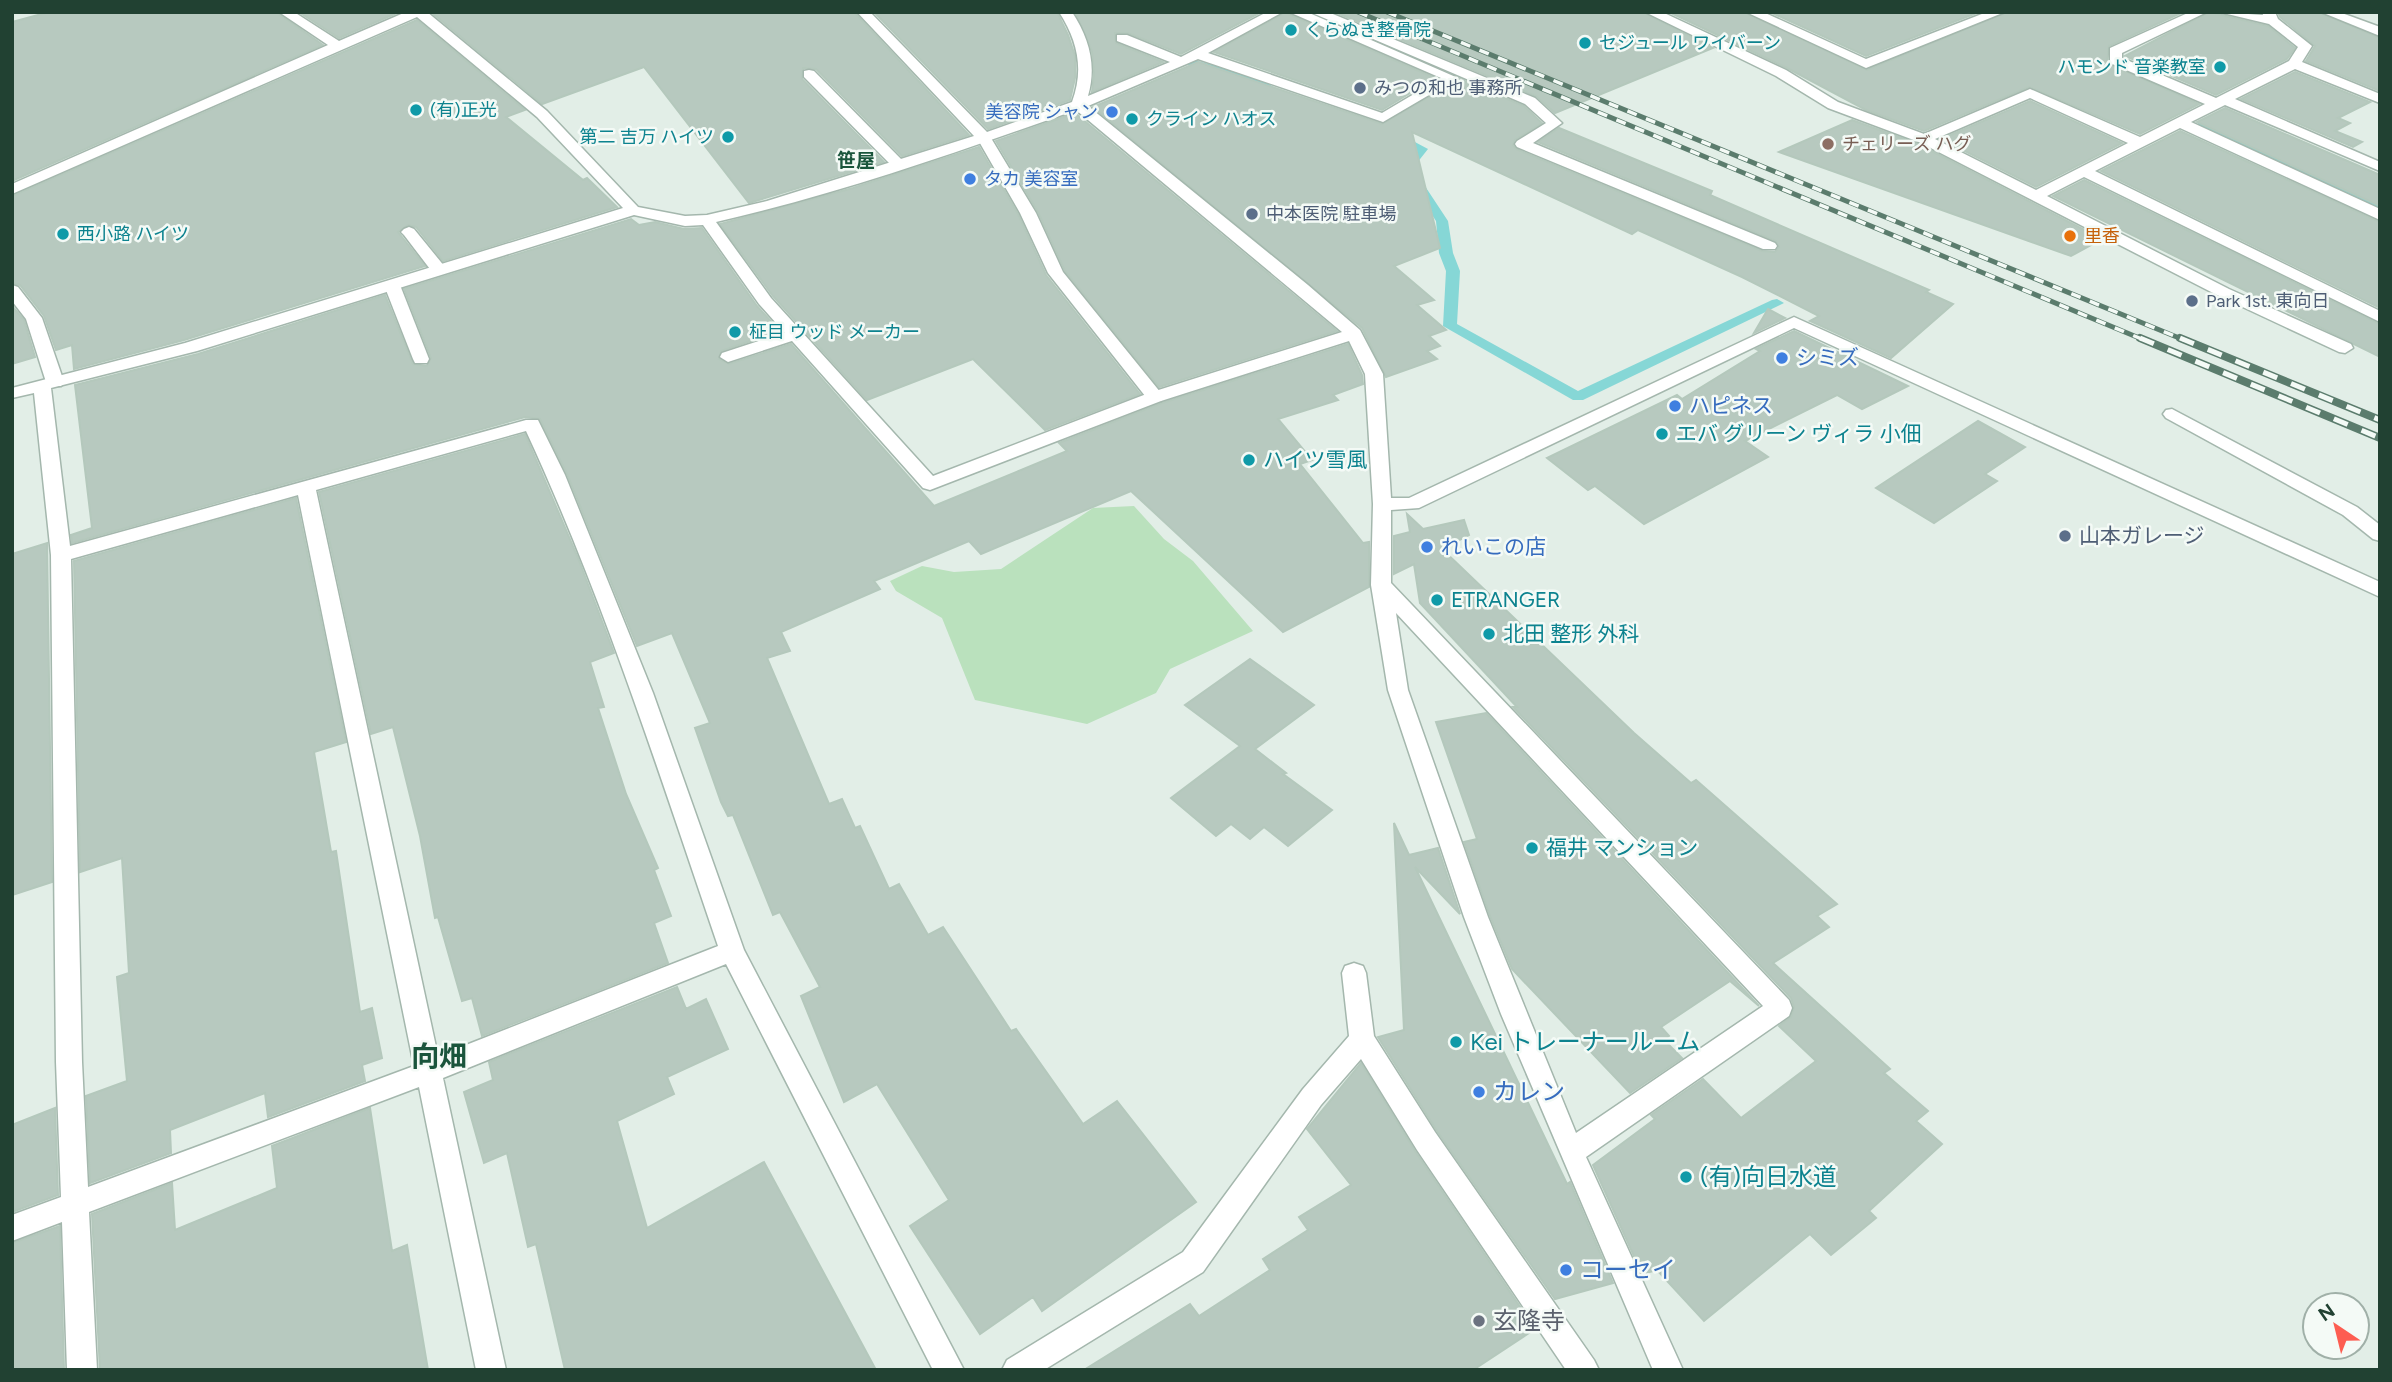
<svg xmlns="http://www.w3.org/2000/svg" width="2392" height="1382" font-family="Figtree,'Noto Sans JP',sans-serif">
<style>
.green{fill:#bae1bd}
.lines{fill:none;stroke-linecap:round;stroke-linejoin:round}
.stream{fill:#86d7d6;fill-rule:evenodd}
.building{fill:#b7c9bf;stroke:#b4c8bc;stroke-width:2}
.service-casing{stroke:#a4b7ad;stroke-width:3}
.minor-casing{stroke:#a4b7ad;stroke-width:3}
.service{fill:#fff;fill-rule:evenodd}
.minor{fill:#fff;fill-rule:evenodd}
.rail-far1-casing{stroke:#5b7c6d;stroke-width:5}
.rail-casing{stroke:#5b7c6d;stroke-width:8}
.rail-far1{stroke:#f4faf6;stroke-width:3.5;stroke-dasharray:10;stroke-linecap:butt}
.rail{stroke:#f4faf6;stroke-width:5;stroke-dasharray:15;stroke-linecap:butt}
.culture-dot{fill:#0f9aa8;stroke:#f4faf6;stroke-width:2.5}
.service-dot{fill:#5c6f8a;stroke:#f4faf6;stroke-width:2.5}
.shop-dot{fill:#3f7fe0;stroke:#f4faf6;stroke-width:2.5}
.education-dot{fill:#8d6e63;stroke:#f4faf6;stroke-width:2.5}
.food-dot{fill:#e8710a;stroke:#f4faf6;stroke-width:2.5}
.worship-dot{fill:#6b7280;stroke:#f4faf6;stroke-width:2.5}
.labels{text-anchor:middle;stroke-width:5;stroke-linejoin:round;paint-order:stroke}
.far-culture-label{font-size:18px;fill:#0d838f;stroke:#f4faf6;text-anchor:start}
.far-service-label{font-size:18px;fill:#4e5e75;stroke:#f4faf6;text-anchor:start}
.far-shop-label{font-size:18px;fill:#366cbe;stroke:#f4faf6;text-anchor:end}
.far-education-label{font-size:18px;fill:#785e54;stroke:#f4faf6;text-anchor:start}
.far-food-label{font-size:18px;fill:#c56008;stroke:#f4faf6;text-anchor:start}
.far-neighbourhood-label{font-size:19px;font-weight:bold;fill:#1a553c;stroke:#f4faf6}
.shop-label{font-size:21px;fill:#366cbe;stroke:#f4faf6;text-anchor:start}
.culture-label{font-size:21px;fill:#0d838f;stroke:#f4faf6;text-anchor:start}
.service-label{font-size:21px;fill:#4e5e75;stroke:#f4faf6;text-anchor:start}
.near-culture-label{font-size:24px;fill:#0d838f;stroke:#f4faf6;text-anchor:start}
.near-shop-label{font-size:24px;fill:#366cbe;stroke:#f4faf6;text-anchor:start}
.near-worship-label{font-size:24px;fill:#5b616d;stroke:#f4faf6;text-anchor:start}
.near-neighbourhood-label{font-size:28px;font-weight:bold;fill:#1a553c;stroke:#f4faf6}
</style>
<rect width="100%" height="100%" fill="#e2eee7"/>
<path class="green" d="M 1134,506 L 1164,539 L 1193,561 L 1253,631 L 1170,669 L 1156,693 L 1087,724 L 975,700 L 942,618 L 896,591 L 890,581 L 922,566 L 954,572 L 1001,569 L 1093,508 Z"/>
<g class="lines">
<g class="stream">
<path d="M 1168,53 L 1253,76 L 1289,95 L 1279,97 L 1245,80 L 1164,58 L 1164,54 Z"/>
<path d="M 2198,123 L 2206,123 L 2380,201 L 2380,210 L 2198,129 Z"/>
<path d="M 1390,133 L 1398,133 L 1428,149 L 1413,168 L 1448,221 L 1453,253 L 1460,271 L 1457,324 L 1578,391 L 1772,300 L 1777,299 L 1784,303 L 1583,400 L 1573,400 L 1443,326 L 1446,271 L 1439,253 L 1436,221 L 1401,168 L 1415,150 L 1390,139 Z"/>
</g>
</g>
<g class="building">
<path d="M 49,12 L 276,12 L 323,45 L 12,181 L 12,22 Z"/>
<path d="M 299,12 L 399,12 L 339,38 Z"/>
<path d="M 431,12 L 854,12 L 969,135 L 902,156 L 816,69 L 803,68 L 802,79 L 884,162 L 749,203 L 644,67 L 542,104 Z"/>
<path d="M 874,12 L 1057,12 L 1068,35 L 1075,56 L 1075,78 L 1070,100 L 988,129 Z"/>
<path d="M 1075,12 L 1261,12 L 1181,54 L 1128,33 L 1115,33 L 1116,43 L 1163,62 L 1092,92 L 1094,73 L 1092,52 Z"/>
<path d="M 1286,12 L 1288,14 L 1435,78 L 1382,110 L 1214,52 Z"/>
<path d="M 1335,12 L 1643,12 L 1713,48 L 1555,113 L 1536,96 Z"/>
<path d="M 1669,12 L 1744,12 L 1867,70 L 2007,12 L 2183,12 L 2109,46 L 2107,63 L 2199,104 L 2140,134 L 2029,87 L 1924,131 L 1866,110 L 1787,68 Z"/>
<path d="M 1770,12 L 1979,12 L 1866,56 Z"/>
<path d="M 2209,12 L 2268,26 L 2295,48 L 2287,59 L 2216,95 L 2125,56 Z"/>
<path d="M 2278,12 L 2319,12 L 2380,38 L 2380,91 L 2306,61 L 2315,46 L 2280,17 Z"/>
<path d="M 417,20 L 525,110 L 506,117 L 583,180 L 587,178 L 617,207 L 443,261 L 416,227 L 408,225 L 398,232 L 425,266 L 184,340 L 74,369 L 72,345 L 56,350 L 44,316 L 20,285 L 12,283 L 12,196 Z"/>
<path d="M 1198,62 L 1382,124 L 1460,79 L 1524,106 L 1542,123 L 1515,140 L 1513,145 L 1516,149 L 1762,251 L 1775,252 L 1779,247 L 1776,241 L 1538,142 L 1559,128 L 1712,191 L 1710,195 L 1929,290 L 1926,292 L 1953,304 L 1891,358 L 1810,321 L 1819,316 L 1742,277 L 1638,230 L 1632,234 L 1412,132 L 1440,248 L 1394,266 L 1434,300 L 1417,305 L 1446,330 L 1429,336 L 1440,346 L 1427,351 L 1437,359 L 1386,377 L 1362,328 L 1093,107 Z"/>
<path d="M 2295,72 L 2370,102 L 2338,118 L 2350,123 L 2335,131 L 2362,142 L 2353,147 L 2241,99 Z"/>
<path d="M 2030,101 L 2122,143 L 2036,187 L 1941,139 Z"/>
<path d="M 2225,108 L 2380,175 L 2380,206 L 2197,122 Z"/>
<path d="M 1075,113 L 1337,331 L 1159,387 L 1065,271 L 1038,212 L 996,141 Z"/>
<path d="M 1852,120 L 1918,144 L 2102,239 L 2071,256 L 1779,152 Z"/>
<path d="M 2180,131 L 2380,222 L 2380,308 L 2101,171 Z"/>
<path d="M 979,147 L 1018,214 L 1046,275 L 1140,394 L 1045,430 L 973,359 L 867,400 L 773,296 L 720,224 L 853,188 Z"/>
<path d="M 2084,180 L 2380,324 L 2380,357 L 2053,196 Z"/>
<path d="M 631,219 L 639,225 L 655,222 L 684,229 L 702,228 L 757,306 L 780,331 L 721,351 L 719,359 L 729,364 L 791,344 L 934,506 L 1067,451 L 1059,443 L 1162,403 L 1348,344 L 1362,375 L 1363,384 L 1333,395 L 1338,400 L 1278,419 L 1312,460 L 1300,464 L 1363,543 L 1369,542 L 1369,587 L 1283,632 L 1131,491 L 981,554 L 969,541 L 874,581 L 880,589 L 781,632 L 790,651 L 767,658 L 829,804 L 842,799 L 855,828 L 860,826 L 889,889 L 899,884 L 928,935 L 943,927 L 1011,1031 L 1016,1029 L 1083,1124 L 1117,1101 L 1196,1202 L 1042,1311 L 1033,1297 L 980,1334 L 910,1226 L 949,1200 L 877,1084 L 844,1102 L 801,996 L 820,987 L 780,912 L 773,915 L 733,815 L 728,816 L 721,802 L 695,728 L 710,723 L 672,633 L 637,646 L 567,474 L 540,419 L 525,417 L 72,543 L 71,535 L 92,528 L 75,385 L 198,354 L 385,295 L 413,364 L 427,366 L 431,358 L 404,289 Z"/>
<path d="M 12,306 L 24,320 L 35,357 L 12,364 Z"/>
<path d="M 1768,309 L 1785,318 L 1754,333 Z"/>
<path d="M 1794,331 L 1908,386 L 1862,409 L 1837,395 L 1745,441 L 1768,457 L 1644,524 L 1595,486 L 1588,490 L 1547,458 L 1677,395 L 1682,399 L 1760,351 L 1756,349 Z"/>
<path d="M 1978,421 L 2025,447 L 1985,474 L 1997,481 L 1934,523 L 1876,488 Z"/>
<path d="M 525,434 L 578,558 L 614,653 L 590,662 L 604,707 L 598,708 L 626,794 L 658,868 L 654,870 L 671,916 L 654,923 L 668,963 L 482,1036 L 472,998 L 462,1001 L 438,917 L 435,918 L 420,836 L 393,727 L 371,734 L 319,492 Z"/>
<path d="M 296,498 L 346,742 L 314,752 L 331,852 L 336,851 L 360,1012 L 372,1008 L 382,1058 L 362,1065 L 365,1081 L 268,1117 L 265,1093 L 170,1130 L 171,1153 L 90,1183 L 86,1096 L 127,1081 L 117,977 L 129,973 L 122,858 L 80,872 L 74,561 Z"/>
<path d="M 1407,514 L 1423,529 L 1464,520 L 1469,535 L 1442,549 L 1634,733 L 1691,783 L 1696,780 L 1837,904 L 1817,916 L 1829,927 L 1773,963 L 1890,1069 L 1884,1073 L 1928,1111 L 1916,1121 L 1942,1144 L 1869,1211 L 1876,1218 L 1831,1255 L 1810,1234 L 1704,1321 L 1657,1270 L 1642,1274 L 1593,1165 L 1655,1119 L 1651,1115 L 1703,1079 L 1741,1118 L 1816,1061 L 1779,1026 L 1791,1017 L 1794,1007 L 1791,998 L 1513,707 L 1517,707 L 1420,603 L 1414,564 L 1394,574 L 1394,536 L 1410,532 Z"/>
<path d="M 47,543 L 52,882 L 12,895 L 12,554 Z"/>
<path d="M 1250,659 L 1314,705 L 1255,749 L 1286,773 L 1283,774 L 1332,810 L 1288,846 L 1264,827 L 1250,839 L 1231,824 L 1216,836 L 1171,798 L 1240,746 L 1185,705 Z"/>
<path d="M 1486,713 L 1759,1006 L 1730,981 L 1661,1027 L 1669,1036 L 1664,1040 L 1682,1058 L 1630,1093 L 1512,969 L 1490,916 L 1464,842 L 1477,839 L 1436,722 Z"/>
<path d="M 1394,823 L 1409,855 L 1438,848 L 1460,914 L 1415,867 L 1567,1184 L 1570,1182 L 1613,1283 L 1555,1299 L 1437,1131 L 1378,1037 L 1404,1030 Z"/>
<path d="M 677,987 L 686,1009 L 706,999 L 728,1049 L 667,1077 L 674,1094 L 617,1121 L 647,1228 L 764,1162 L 876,1370 L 565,1370 L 536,1244 L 528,1247 L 507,1153 L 484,1163 L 464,1092 L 493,1080 L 489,1062 Z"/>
<path d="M 1361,1063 L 1415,1151 L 1535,1329 L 1473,1370 L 1084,1370 L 1190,1304 L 1199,1316 L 1270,1270 L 1263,1259 L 1308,1230 L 1299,1217 L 1351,1185 L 1307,1129 Z"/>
<path d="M 55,1108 L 58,1195 L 12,1212 L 12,1125 Z"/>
<path d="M 370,1108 L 392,1251 L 407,1245 L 428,1370 L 100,1370 L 92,1214 L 172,1183 L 175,1230 L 277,1188 L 272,1146 Z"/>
<path d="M 60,1226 L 64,1370 L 12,1370 L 12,1243 Z"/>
</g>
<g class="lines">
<g class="service-casing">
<g id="service">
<path d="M 1310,12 L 1328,12 L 1535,98 L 1562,123 L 1533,143 L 1775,243 L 1777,246 L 1775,249 L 1763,249 L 1517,147 L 1515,144 L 1517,141 L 1546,123 L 1525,104 Z"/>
<path d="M 809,70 L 814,71 L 904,162 L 906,165 L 904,168 L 894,168 L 804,77 L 804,71 Z"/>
<path d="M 984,134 L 991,138 L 1036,213 L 1063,272 L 1161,393 L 1164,397 L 1161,401 L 1149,401 L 1048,273 L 1020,213 L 977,138 Z"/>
<path d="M 409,227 L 414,229 L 445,267 L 447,270 L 445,273 L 433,273 L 404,235 L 401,232 L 404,229 Z"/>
<path d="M 392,280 L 400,285 L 429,359 L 427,363 L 415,363 L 413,359 L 384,285 Z"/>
<path d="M 12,285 L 18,287 L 42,318 L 64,382 L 61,386 L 49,386 L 46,382 L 26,319 L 12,301 Z"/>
<path d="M 795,329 L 801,330 L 803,334 L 801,338 L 728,362 L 720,357 L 722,353 Z"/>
<path d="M 2172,409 L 2357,507 L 2380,525 L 2380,541 L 2373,539 L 2343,515 L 2166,418 L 2163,414 L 2166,410 Z"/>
</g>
</g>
<g class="minor-casing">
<g id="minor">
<path d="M 279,12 L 294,12 L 339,41 L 406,12 L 427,12 L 547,111 L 638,207 L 685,216 L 707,215 L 767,201 L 974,136 L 857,12 L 870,12 L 987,132 L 1072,102 C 1084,70 1078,41 1059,12 L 1072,12 C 1089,38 1097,65 1088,96 L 1170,62 L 1117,41 L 1117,35 L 1127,35 L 1181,57 L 1267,12 L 1283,12 L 1208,53 L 1382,113 L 1441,78 L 1289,12 L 1307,12 L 1458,78 L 1383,122 L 1198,59 L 1088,106 L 1308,285 L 1360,330 L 1383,374 L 1391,498 L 1409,498 L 1794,317 L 2380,582 L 2380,597 L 1794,328 L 1419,508 L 1391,510 L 1391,583 L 1789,1000 L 1792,1008 L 1789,1016 L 1586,1157 L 1683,1370 L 1653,1370 L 1501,1014 L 1464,917 L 1388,690 L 1371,585 L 1373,504 L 1365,374 L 1349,341 L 1161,401 L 930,490 L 923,488 L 759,304 L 703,225 L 685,226 L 634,215 L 197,351 L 51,388 L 70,546 L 526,420 L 538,420 L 565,475 L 653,693 L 744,950 L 964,1370 L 933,1370 L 726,964 L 443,1078 L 506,1370 L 476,1370 L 419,1087 L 89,1212 L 97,1370 L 67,1370 L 62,1222 L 12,1241 L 12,1215 L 61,1197 L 56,1062 L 51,555 L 34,393 L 12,398 L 12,388 L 185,343 L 623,208 L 537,117 L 417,17 L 12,194 L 12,184 L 328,45 ZM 1076,110 L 1342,332 L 1149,393 L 933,476 L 771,298 L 716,222 C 838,194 958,152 1076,110 ZM 526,431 C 603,597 659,773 718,946 L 438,1056 L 316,490 ZM 298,495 L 414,1066 L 88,1187 L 82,1062 L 71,559 ZM 1396,613 L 1763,1006 L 1576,1133 L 1488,917 L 1408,690 Z"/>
<path d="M 1645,12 L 1662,12 L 1786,70 L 1838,102 L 1924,134 L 2030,89 L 2140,137 L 2205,104 L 2110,63 L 2110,48 L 2190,12 L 2207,12 L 2122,53 L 2122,58 L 2216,98 L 2289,61 L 2298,47 L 2269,24 L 2219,12 L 2263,15 L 2262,12 L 2275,12 L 2278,19 L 2312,46 L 2302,62 L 2380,94 L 2380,103 L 2295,69 L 2235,99 L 2380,162 L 2380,171 L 2225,105 L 2191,122 L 2380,209 L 2380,220 L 2180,128 L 2095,171 L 2380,311 L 2380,322 L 2084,177 L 2047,196 L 2229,289 L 2351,344 L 2353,348 L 2345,353 L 2339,352 L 2217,295 L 1919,142 L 1828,108 L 1776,76 ZM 2030,98 L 2128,143 L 2036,190 L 1935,139 Z"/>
<path d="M 1746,12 L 1763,12 L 1866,59 L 1987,12 L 2005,12 L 1866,68 Z"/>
<path d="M 2321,12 L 2339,12 L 2380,27 L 2380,36 Z"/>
<path d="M 1354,963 L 1363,966 L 1366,973 L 1374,1036 L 1435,1132 L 1594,1360 L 1599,1370 L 1566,1370 L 1417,1150 L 1361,1059 L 1321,1105 L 1203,1272 L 1044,1370 L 1002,1370 L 1007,1360 L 1183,1252 L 1303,1089 L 1349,1036 L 1342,973 L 1345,966 Z"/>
</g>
</g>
<use href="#service" class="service"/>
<use href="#minor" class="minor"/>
<g class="rail-far1-casing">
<g id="rail-far1">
<path d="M 1358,12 L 2144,340"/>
<path d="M 1387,12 L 2184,340"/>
</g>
</g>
<g class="rail-casing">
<g id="rail">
<path d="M 2140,338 L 2380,438"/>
<path d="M 2180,338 L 2380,420"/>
</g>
</g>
<use href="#rail-far1" class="rail-far1"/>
<use href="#rail" class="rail"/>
</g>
<g class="culture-dot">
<circle cx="1291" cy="30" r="7"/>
<circle cx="1585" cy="43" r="7"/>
<circle cx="2220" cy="67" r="7"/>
<circle cx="416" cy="110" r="7"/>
<circle cx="1132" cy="119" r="7"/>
<circle cx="728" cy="137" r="7"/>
<circle cx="63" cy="234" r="7"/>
<circle cx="735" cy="332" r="7"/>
<circle cx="1662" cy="434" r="7"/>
<circle cx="1249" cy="460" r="7"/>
<circle cx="1437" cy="600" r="7"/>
<circle cx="1489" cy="634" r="7"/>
<circle cx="1532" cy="848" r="7"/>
<circle cx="1456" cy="1042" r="7"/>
<circle cx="1686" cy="1177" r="7"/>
</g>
<g class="service-dot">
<circle cx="1360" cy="88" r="7"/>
<circle cx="1252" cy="214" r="7"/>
<circle cx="2192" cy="301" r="7"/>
<circle cx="2065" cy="536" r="7"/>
</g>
<g class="shop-dot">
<circle cx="1112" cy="112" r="7"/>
<circle cx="970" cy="179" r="7"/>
<circle cx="1782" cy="358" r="7"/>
<circle cx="1675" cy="406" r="7"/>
<circle cx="1427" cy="547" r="7"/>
<circle cx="1479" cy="1092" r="7"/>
<circle cx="1566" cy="1270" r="7"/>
</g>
<circle class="education-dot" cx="1828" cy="144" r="7"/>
<circle class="food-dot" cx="2070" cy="236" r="7"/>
<circle class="worship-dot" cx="1479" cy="1321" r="7"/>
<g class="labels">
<g class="far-culture-label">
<text x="1305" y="36">くらぬき整骨院</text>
<text x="1599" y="49">セジュール ワイバーン</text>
<text x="2206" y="73" text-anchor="end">ハモンド 音楽教室</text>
<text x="430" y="116">(有)正光</text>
<text x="1146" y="125">クライン ハオス</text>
<text x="714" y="143" text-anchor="end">第二 吉万 ハイツ</text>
<text x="77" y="240">西小路 ハイツ</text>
<text x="749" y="338">柾目 ウッド メーカー</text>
</g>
<g class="far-service-label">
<text x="1374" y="94">みつの和也 事務所</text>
<text x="1266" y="220">中本医院 駐車場</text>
<text x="2206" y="307">Park 1st. 東向日</text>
</g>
<g class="far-shop-label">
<text x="1098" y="118">美容院 シャン</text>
<text x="984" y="185" text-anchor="start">タカ 美容室</text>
</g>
<g class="far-education-label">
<text x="1842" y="150">チェリーズ ハグ</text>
</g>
<g class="far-food-label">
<text x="2084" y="242">里香</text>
</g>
<g class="far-neighbourhood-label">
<text x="856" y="167">笹屋</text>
</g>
<g class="shop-label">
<text x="1796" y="365">シミズ</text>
<text x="1689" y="413">ハピネス</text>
<text x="1441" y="554">れいこの店</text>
</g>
<g class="culture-label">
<text x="1676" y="441">エバ グリーン ヴィラ 小佃</text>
<text x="1263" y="467">ハイツ雪風</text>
<text x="1451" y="607">ETRANGER</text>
<text x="1503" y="641">北田 整形 外科</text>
<text x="1546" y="855">福井 マンション</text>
</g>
<g class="service-label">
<text x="2079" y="543">山本ガレージ</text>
</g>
<g class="near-culture-label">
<text x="1470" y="1050">Kei トレーナールーム</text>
<text x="1700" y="1185">(有)向日水道</text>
</g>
<g class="near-shop-label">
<text x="1493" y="1100">カレン</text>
<text x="1580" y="1278">コーセイ</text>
</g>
<g class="near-worship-label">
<text x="1493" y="1329">玄隆寺</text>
</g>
<g class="near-neighbourhood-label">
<text x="439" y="1066">向畑</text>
</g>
</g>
<rect width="2392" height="1382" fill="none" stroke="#214132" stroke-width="28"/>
<g transform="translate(2336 1326) rotate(325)"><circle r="33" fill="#f4faf6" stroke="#a0b0a8" stroke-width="2"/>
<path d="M0-5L12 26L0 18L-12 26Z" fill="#fd5d51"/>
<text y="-10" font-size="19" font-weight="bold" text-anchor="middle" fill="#214132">N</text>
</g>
</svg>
